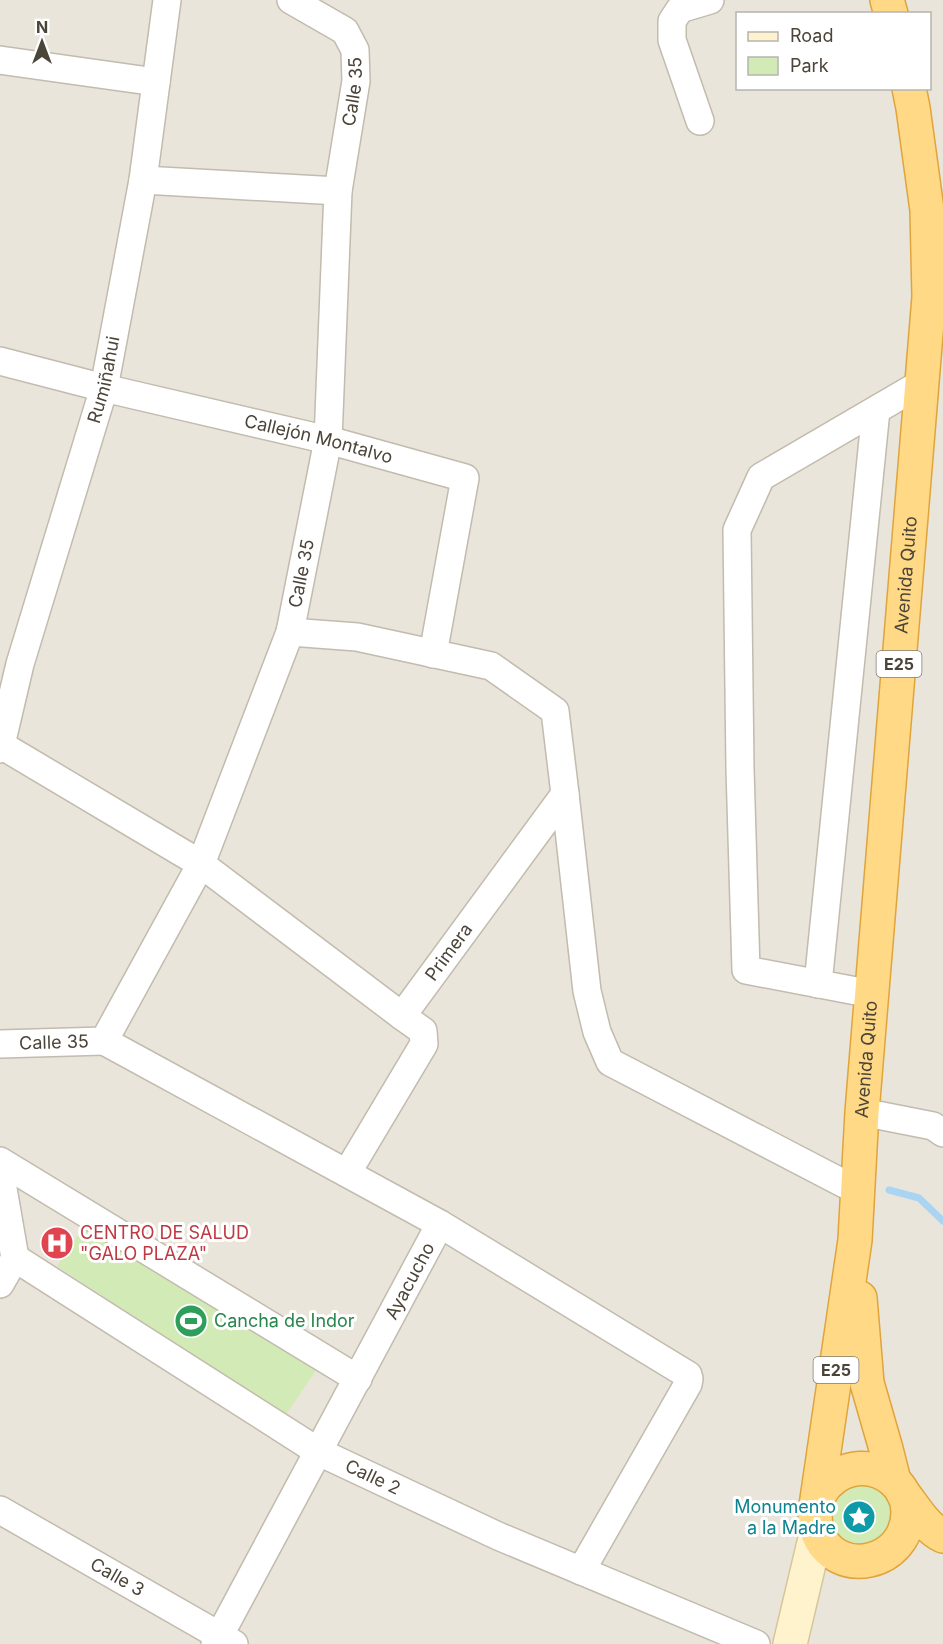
<svg xmlns="http://www.w3.org/2000/svg" width="943" height="1644" font-family="Inter,sans-serif">
<style>
.residential{fill:#eae5da;fill-rule:evenodd}
.green{fill:#d2eab5}
.lines{fill:none;stroke-linecap:round;stroke-linejoin:round}
.stream{stroke:#a9d4f2;stroke-width:7}
.minor-casing{stroke:#c2bbae;stroke-width:30}
.secondary-casing{stroke:#d6c79b;stroke-width:36}
.trunk-casing{stroke:#e0a43c;stroke-width:36}
.minor{stroke:#fff;stroke-width:27}
.secondary{stroke:#fff3cd;stroke-width:33}
.trunk{stroke:#ffd985;stroke-width:33}
.labels{text-anchor:middle;stroke-width:6;stroke-linejoin:round;paint-order:stroke}
.shield{fill:#fff;stroke:#817c74;stroke-width:1.5}
.shield-label{font-size:16px;font-weight:bold;fill:#4b4439}
.street-label{font-size:18px;fill:#4b4439;stroke:#fff}
.health-label{font-size:18px;fill:#be3a42;stroke:#fff;text-anchor:start}
.leisure-label{font-size:18px;fill:#27864d;stroke:#fff;text-anchor:start}
.culture-label{font-size:18px;fill:#0d838f;stroke:#fff;text-anchor:end}
</style>
<rect width="100%" height="100%" fill="#f6f3ec"/>
<path class="residential" d="M 0,0 L 943,0 L 943,1644 L 0,1644 ZM 738,14 L 930,14 L 930,88 L 738,88 Z"/>
<g class="green">
<path d="M 89,1219 L 316,1370 L 285,1416 L 57,1266 Z"/>
<path d="M 871,1482 L 896,1505 L 888,1539 L 855,1549 L 830,1528 L 828,1507 L 840,1489 Z"/>
</g>
<g class="lines">
<path class="stream" d="M 889,1190 L 919,1198 L 943,1221"/>
<g class="minor-casing">
<g id="minor">
<path d="M 0,60 L 156,82"/>
<path d="M 700,121 L 672,40 L 672,21 L 680,9 L 710,0"/>
<path d="M 143,180 L 338,191"/>
<path id="s1" d="M 0,361 L 104,388 L 328,440 L 465,478 L 433,654"/>
<path id="s2" d="M 1,745 L 201,864 L 402,1016 L 565,794 L 555,711 L 491,666 L 357,637 L 290,632"/>
<path id="s3" d="M 0,749 L 20,664 L 104,388 L 143,180 L 167,0"/>
<path d="M 565,794 L 587,991 L 597,1032 L 610,1062 L 858,1191"/>
<path d="M 818,984 L 876,410"/>
<path d="M 872,994 L 746,970 L 740,769 L 737,530 L 761,477 L 922,383"/>
<path d="M 104,1041 L 440,1224 L 215,1644"/>
<path id="s4" d="M 0,1044 L 104,1041 L 201,864 L 290,632 L 328,440 L 338,191 L 356,81 L 355,50 L 345,31 L 291,0"/>
<path d="M 862,1112 L 933,1126 L 943,1133"/>
<path d="M 0,1161 L 358,1379"/>
<path d="M 0,1171 L 15,1258 L 0,1284"/>
<path d="M 347,1173 L 424,1044 L 423,1031 L 402,1016"/>
<path d="M 440,1224 L 688,1375 L 689,1379 L 688,1384 L 581,1571"/>
<path id="s5" d="M 15,1258 L 319,1452 L 498,1536 L 756,1644"/>
<path id="s6" d="M 0,1510 L 234,1644"/>
</g>
</g>
<g class="secondary-casing">
<path id="secondary" d="M 790,1644 L 817,1530"/>
</g>
<g class="trunk-casing">
<g id="trunk">
<path d="M 887,0 L 891,14"/>
<path d="M 860,1298 L 867,1383 L 886,1449 L 894,1481"/>
<path d="M 903,1493 C 915,1508 925,1527 943,1536"/>
<path id="s7" d="M 817,1499 C 820,1494 823,1488 827,1484 C 845,1465 873,1463 893,1480 C 902,1488 908,1500 908,1512 C 908,1565 835,1581 817,1531 C 814,1520 815,1509 817,1499 L 855,1240 L 862,1112 L 929,297 L 927,210 L 913,108 L 909,88"/>
</g>
</g>
<use href="#minor" class="minor"/>
<use href="#secondary" class="secondary"/>
<use href="#trunk" class="trunk"/>
</g>
<defs>
<g id="hospital-disc" transform="scale(1.725)"><circle r="9.5" fill="#e0444e" stroke="#fff"/><path d="M-5-5h3v3.5h4V-5h3V5h-3V1.5h-4V5h-3Z" fill="#fff"/></g>
<g id="stadium-disc" transform="scale(1.725)"><circle r="9.5" fill="#2e9e5b" stroke="#fff"/><path d="M0-5a6.5 5 0 1 0 0 10a6.5 5 0 1 0 0-10ZM-3.5-1.8h7v3.6h-7Z" fill="#fff"/></g>
<g id="sight-disc" transform="scale(1.725)"><circle r="9.5" fill="#0f9aa8" stroke="#fff"/><path d="M0-6L1.8-2.2L6-1.7L2.9 1.2L3.7 5.4L0 3.3L-3.7 5.4L-2.9 1.2L-6-1.7L-1.8-2.2Z" fill="#fff"/></g>
</defs>
<g fill-rule="evenodd">
<use href="#hospital-disc" x="57" y="1243"/>
<use href="#stadium-disc" x="191" y="1321"/>
<use href="#sight-disc" x="859" y="1517"/>
</g>
<g class="labels">
<g class="shield">
<rect x="876.5" y="651" width="45" height="26" rx="4.5"/>
<rect x="813.5" y="1357" width="45" height="26" rx="4.5"/>
</g>
<g class="shield-label">
<text x="899" y="670">E25</text>
<text x="836" y="1376">E25</text>
</g>
<g class="street-label">
<text dy="6" stroke="none"><textPath href="#s4" startOffset="1100">Calle 35</textPath></text>
<text dy="6" stroke="none"><textPath href="#s3" startOffset="384">Rumiñahui</textPath></text>
<text dy="6" stroke="none"><textPath href="#s1" startOffset="328">Callejón Montalvo</textPath></text>
<text dy="6" stroke="none"><textPath href="#s7" startOffset="1221">Avenida Quito</textPath></text>
<text dy="6" stroke="none"><textPath href="#s4" startOffset="614">Calle 35</textPath></text>
<text dy="6" stroke="none"><textPath href="#s2" startOffset="564">Primera</textPath></text>
<text dy="6" stroke="none"><textPath href="#s4" startOffset="54">Calle 35</textPath></text>
<text dy="6" stroke="none"><textPath href="#s7" startOffset="735">Avenida Quito</textPath></text>
<text transform="translate(410 1281) rotate(-62)" y="6">Ayacucho</text>
<text dy="6" stroke="none"><textPath href="#s5" startOffset="420">Calle 2</textPath></text>
<text dy="6" stroke="none"><textPath href="#s6" startOffset="135">Calle 3</textPath></text>
</g>
<g class="health-label">
<text x="80" y="1239">CENTRO DE SALUD<tspan x="80" dy="21">"GALO PLAZA"</tspan></text>
</g>
<g class="leisure-label">
<text x="214" y="1327">Cancha de Indor</text>
</g>
<g class="culture-label">
<text x="836" y="1513">Monumento<tspan x="836" dy="21">a la Madre</tspan></text>
</g>
</g>
<rect x="736" y="12" width="195" height="78" fill="#ffffff" stroke="#b7b4b0" stroke-width="1.5"/>
<rect x="748" y="32" width="30" height="9" fill="#fff3cd" stroke="#b7b4b0" stroke-width="1.5"/>
<text x="790" y="42" font-size="18" fill="#4b4439">Road</text>
<rect x="748" y="57" width="30" height="18" fill="#d2eab5" stroke="#b7b4b0" stroke-width="1.5"/>
<text x="790" y="72" font-size="18" fill="#4b4439">Park</text>
<g transform="translate(42 42)" stroke="#ffffff" stroke-width="4.5" paint-order="stroke">
<path d="M0-4.5L10 22L0 15L-10 22Z" fill="#4b4439"/>
<text y="-9" font-size="16" font-weight="bold" text-anchor="middle" fill="#4b4439">N</text>
</g>
</svg>
